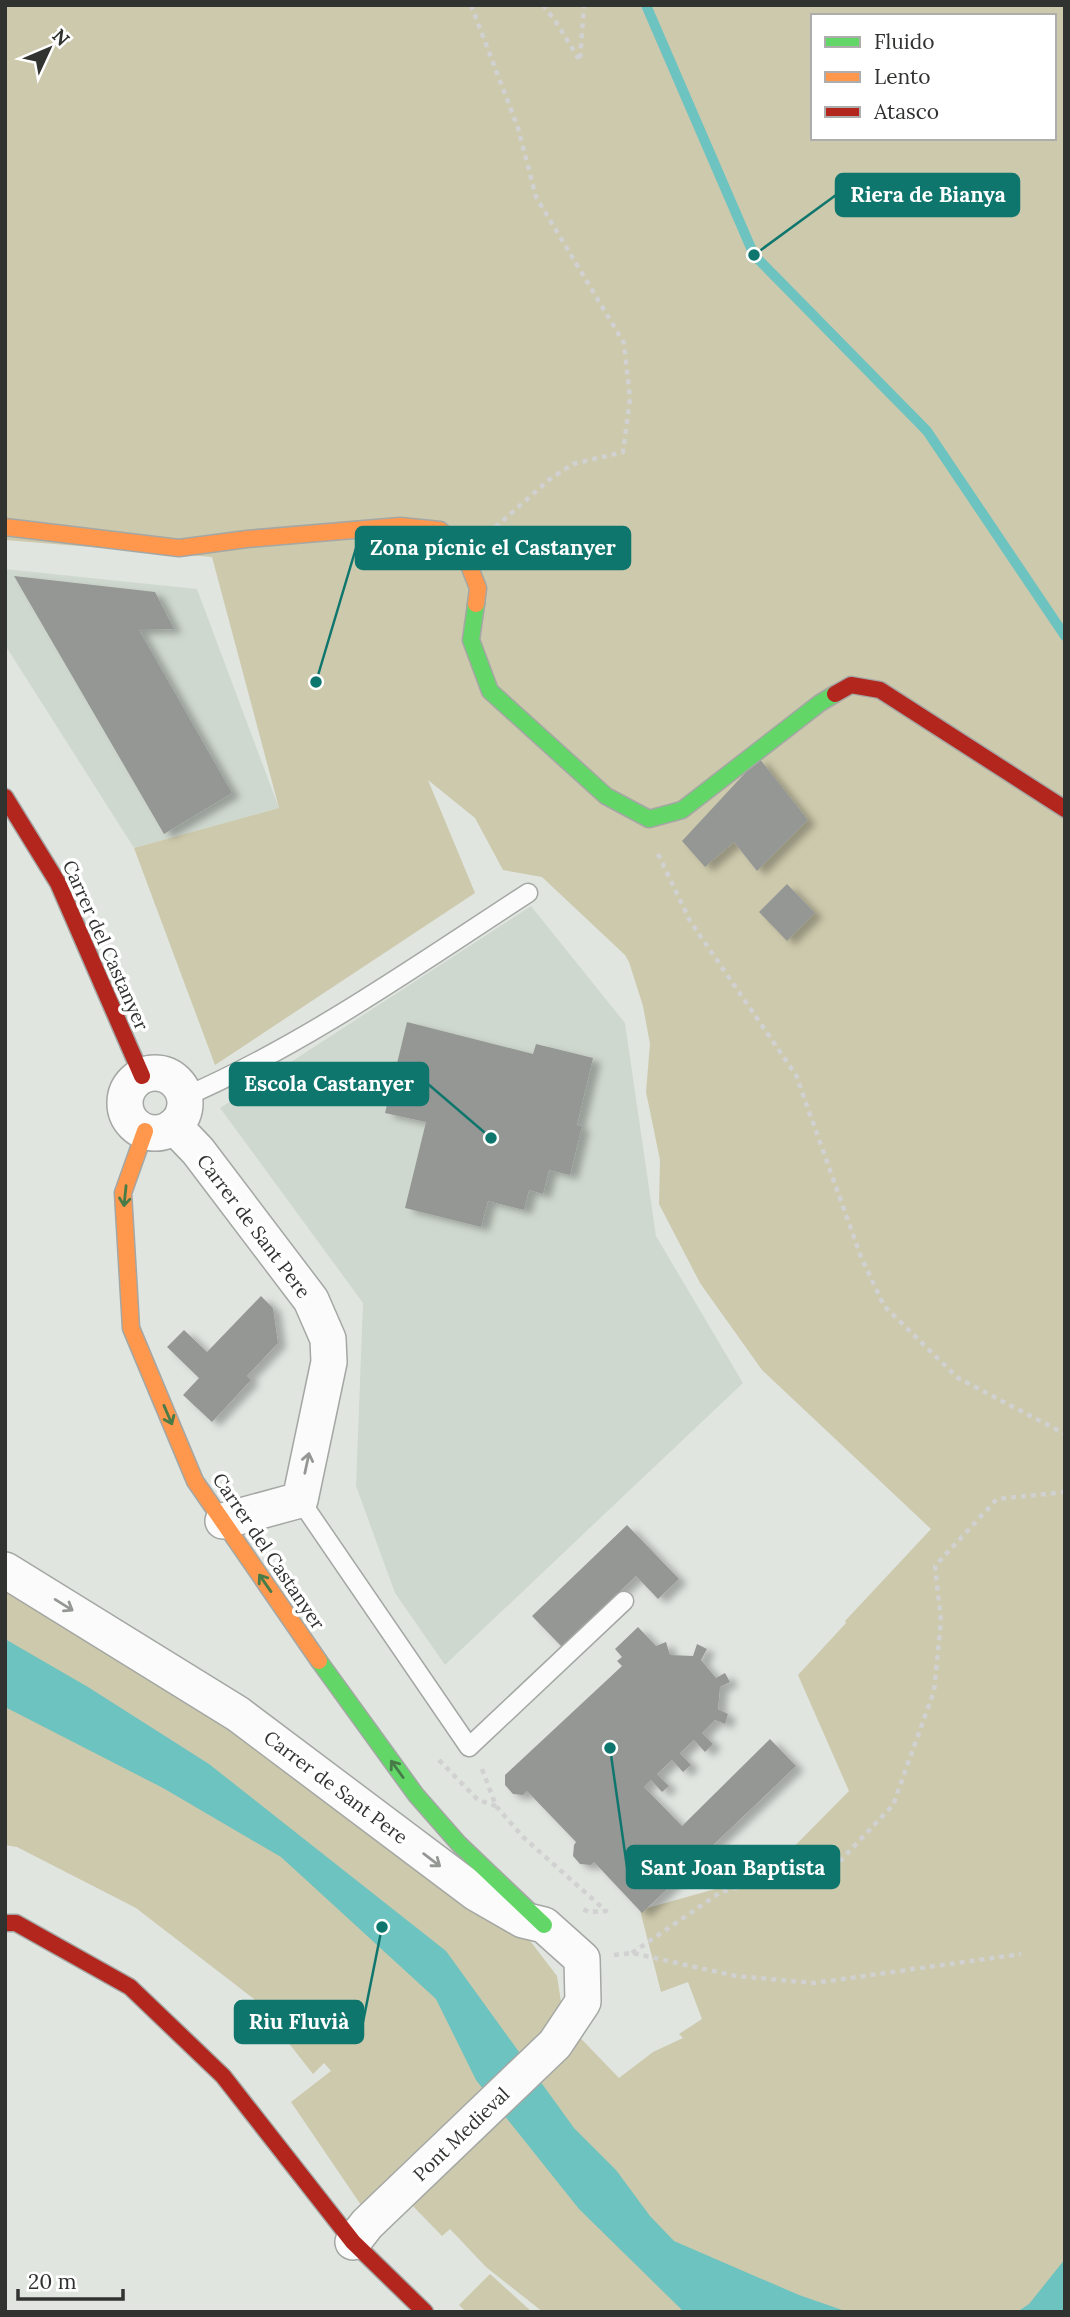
<svg xmlns="http://www.w3.org/2000/svg" width="1070" height="2317" font-family="Lora,serif">
<style>
.built{fill:#cfd8cf}
.green{fill:#cdc9ac;fill-rule:evenodd}
.water{fill:#6dc3c0}
.lines{fill:none;stroke-linecap:round;stroke-linejoin:round}
.stream{stroke:#6dc3c0;stroke-width:10}
.building{fill:#959794;filter:url(#shadow)}
.lane-casing{stroke:#a4a7a4;stroke-width:21}
.street-casing{stroke:#a4a7a4;stroke-width:38}
.fast-casing{stroke:#a4a7a4;stroke-width:19}
.slow-casing{stroke:#a4a7a4;stroke-width:19}
.jam-casing{stroke:#a4a7a4;stroke-width:19}
.path{stroke:#d0d1d0;stroke-width:4.5;stroke-dasharray:5 5;stroke-linecap:butt}
.lane{stroke:#fafbfa;stroke-width:18}
.street{stroke:#fafbfa;stroke-width:35}
.fast{stroke:#63d668;stroke-width:16}
.slow{stroke:#ff974d;stroke-width:16}
.jam{stroke:#b3261e;stroke-width:16}
.oneway{stroke:#477c49}
.oneway2{stroke:#959795}
.labels{text-anchor:middle;stroke-width:7;stroke-linejoin:round;paint-order:stroke}
.street-label{font-size:19px;fill:#303330;stroke:#fff}
.leader{fill:none;stroke:#0f766e;stroke-width:2.5}
.callout-dot{fill:#0f766e;stroke:#fff;stroke-width:2.5}
.callout{fill:#0f766e;stroke:#0f766e;stroke-width:2.5}
.callout-label{font-size:21px;text-anchor:middle;font-weight:bold;fill:#fff}
</style>
<defs>
<filter id="shadow"><feDropShadow dx="8" dy="4.5" stdDeviation="3.5" flood-color="#0004"/></filter>
</defs>
<rect width="100%" height="100%" fill="#e0e5e0"/>
<g class="built">
<path d="M 5,569 L 197,589 L 279,808 L 134,848 L 5,645 Z"/>
<path d="M 531,906 L 625,1023 L 656,1236 L 743,1383 L 445,1665 L 395,1593 L 356,1486 L 363,1303 L 220,1108 Z"/>
</g>
<g class="green">
<path d="M 5,5 L 1065,5 L 1065,2312 L 543,2312 L 486,2267 L 450,2229 L 442,2236 L 409,2202 L 363,2208 L 291,2102 L 331,2071 L 324,2063 L 313,2074 L 254,1999 L 136,1908 L 17,1847 L 5,1845 L 5,1582 L 228,1715 L 409,1855 L 531,1942 L 557,1976 L 564,2021 L 619,2078 L 653,2052 L 683,2038 L 679,2034 L 702,2019 L 688,1982 L 661,1992 L 640,1910 L 766,1875 L 849,1791 L 798,1675 L 846,1623 L 845,1621 L 931,1529 L 762,1370 L 700,1283 L 659,1204 L 660,1160 L 646,1092 L 650,1044 L 643,1006 L 629,962 L 625,955 L 542,877 L 503,870 L 475,818 L 428,780 L 475,893 L 215,1065 L 134,848 L 279,808 L 212,557 L 5,540 ZM 813,16 L 1054,16 L 1054,138 L 813,138 Z"/>
<path d="M 490,2274 L 532,2312 L 466,2312 L 459,2305 Z"/>
</g>
<g class="water">
<path d="M 5,1639 L 88,1687 L 209,1764 L 446,1951 L 574,2128 L 616,2170 L 650,2216 L 674,2241 L 799,2295 L 848,2312 L 684,2312 L 579,2209 L 476,2080 L 436,1999 L 281,1857 L 163,1788 L 5,1707 Z"/>
<path d="M 1065,2259 L 1065,2312 L 1017,2312 L 1029,2304 Z"/>
</g>
<g class="lines">
<path class="stream" d="M 646,5 L 754,255 L 927,431 L 1065,636"/>
</g>
<g class="building">
<path d="M 14,576 L 155,592 L 174,629 L 139,630 L 232,793 L 164,834 Z"/>
<path d="M 759,758 L 808,820 L 757,871 L 734,842 L 705,867 L 682,841 Z"/>
<path d="M 787,884 L 815,913 L 787,941 L 759,912 Z"/>
<path d="M 407,1022 L 533,1054 L 536,1044 L 593,1058 L 577,1125 L 582,1126 L 570,1175 L 549,1170 L 543,1194 L 529,1190 L 524,1210 L 488,1201 L 481,1227 L 405,1208 L 426,1122 L 385,1113 Z"/>
<path d="M 261,1296 L 273,1308 L 278,1343 L 247,1376 L 251,1380 L 212,1422 L 183,1395 L 199,1378 L 167,1347 L 184,1330 L 207,1352 Z"/>
<path d="M 627,1525 L 679,1579 L 658,1599 L 636,1576 L 562,1647 L 532,1616 Z"/>
<path d="M 638,1627 L 656,1646 L 666,1642 L 670,1655 L 693,1656 L 697,1644 L 707,1649 L 701,1660 L 716,1678 L 725,1673 L 730,1682 L 720,1687 L 718,1709 L 728,1714 L 725,1724 L 715,1720 L 702,1733 L 713,1744 L 705,1752 L 694,1740 L 680,1753 L 691,1765 L 683,1772 L 672,1760 L 657,1774 L 669,1786 L 662,1792 L 651,1780 L 644,1787 L 682,1826 L 770,1739 L 796,1766 L 642,1913 L 594,1862 L 591,1865 L 580,1864 L 573,1856 L 574,1845 L 576,1842 L 527,1791 L 523,1795 L 513,1794 L 505,1785 L 505,1775 L 622,1666 L 617,1661 L 622,1657 L 615,1649 Z"/>
</g>
<g class="lines">
<g class="lane-casing">
<g id="lane">
<path d="M 184,1097 C 306,1044 417,965 528,893"/>
<path d="M 300,1500 L 469,1747 L 624,1601"/>
</g>
</g>
<g class="street-casing">
<g id="street">
<circle cx="155" cy="1103" r="30"/>
<path d="M 174,1126 L 198,1151 L 311,1300 L 328,1339 L 329,1362 L 300,1500 L 223,1521"/>
<path d="M 5,1570 L 238,1714 L 476,1893 L 523,1920 L 544,1925 L 582,1959 L 583,2002 L 555,2044 L 367,2224 L 353,2242"/>
</g>
</g>
<g class="fast-casing">
<g id="fast">
<path d="M 476,604 L 471,640 L 490,691 L 606,796 L 649,819 L 682,810 L 820,703 L 835,694"/>
<path d="M 319,1661 L 416,1795 L 459,1844 L 544,1925"/>
</g>
</g>
<g class="slow-casing">
<g id="slow">
<path d="M 5,527 L 179,548 L 247,539 L 400,526 L 440,530 L 465,555 L 478,588 L 476,604"/>
<path d="M 145,1131 L 123,1193 L 131,1328 L 195,1481 L 319,1661"/>
</g>
</g>
<g class="jam-casing">
<g id="jam">
<path d="M 835,694 L 851,685 L 880,690 L 1065,809"/>
<path d="M 5,797 L 58,883 L 142,1076"/>
<path d="M 5,1923 L 16,1923 L 130,1987 L 223,2076 L 353,2242 L 425,2312"/>
</g>
</g>
<g class="path">
<path d="M 471,5 L 518,128 L 536,197 L 624,343 L 630,399 L 623,452 L 573,464 L 550,479 L 491,531"/>
<path d="M 543,5 L 556,22 L 580,61 L 584,5"/>
<path d="M 658,854 L 690,921 L 796,1075 L 861,1257 L 884,1306 L 958,1378 L 1065,1434"/>
<path d="M 439,1760 L 478,1800 L 496,1806"/>
<path d="M 482,1769 L 496,1806 L 523,1837 L 606,1911 L 589,1912 L 581,1908"/>
<path d="M 632,1953 L 721,1892 L 841,1860 L 893,1805 L 934,1691 L 941,1621 L 935,1566 L 997,1499 L 1065,1492"/>
<path d="M 614,1955 L 632,1953 L 736,1976 L 814,1983 L 1021,1954"/>
</g>
<use href="#lane" class="lane"/>
<use href="#street" class="street"/>
<use href="#fast" class="fast"/>
<use href="#slow" class="slow"/>
<use href="#jam" class="jam"/>
</g>
<defs><path id="oneway-shaft" d="M-6 0H5M1.5-3L5.5 0L1.5 3" fill="none" stroke-width="1.6" stroke-linecap="round" stroke-linejoin="round" transform="scale(1.75)"/></defs>
<g class="oneway">
<use href="#oneway-shaft" transform="translate(125 1196) rotate(96)"/>
<use href="#oneway-shaft" transform="translate(168 1415) rotate(67)"/>
<use href="#oneway-shaft" transform="translate(265 1583) rotate(-125)"/>
<use href="#oneway-shaft" transform="translate(397 1769) rotate(-126)"/>
</g>
<g class="oneway2">
<use href="#oneway-shaft" transform="translate(307 1463) rotate(-78)"/>
<use href="#oneway-shaft" transform="translate(64 1605) rotate(32)"/>
<use href="#oneway-shaft" transform="translate(432 1860) rotate(37)"/>
</g>
<g class="labels">
<g class="street-label">
<text transform="translate(106 945) rotate(66)" y="7">Carrer del Castanyer</text>
<text transform="translate(254 1226) rotate(53)" y="7">Carrer de Sant Pere</text>
<text transform="translate(269 1551) rotate(56)" y="7">Carrer del Castanyer</text>
<text transform="translate(336 1787) rotate(37)" y="7">Carrer de Sant Pere</text>
<text transform="translate(461 2134) rotate(-44)" y="7">Pont Medieval</text>
</g>
</g>
<path class="leader" d="M754 255L836 195M316 682L356 548M491 1138L428 1084M610 1748L627 1867M382 1927L363 2022"/>
<g class="callout-dot">
<circle cx="754" cy="255" r="7"/>
<circle cx="316" cy="682" r="7"/>
<circle cx="491" cy="1138" r="7"/>
<circle cx="610" cy="1748" r="7"/>
<circle cx="382" cy="1927" r="7"/>
</g>
<g class="callout">
<rect x="836" y="174" width="183" height="42" rx="7"/>
<rect x="356" y="527" width="274" height="42" rx="7"/>
<rect x="230" y="1063" width="198" height="42" rx="7"/>
<rect x="627" y="1846" width="212" height="42" rx="7"/>
<rect x="235" y="2001" width="128" height="42" rx="7"/>
</g>
<g class="callout-label">
<text x="928" y="202">Riera de Bianya</text>
<text x="493" y="555">Zona pícnic el Castanyer</text>
<text x="329" y="1091">Escola Castanyer</text>
<text x="733" y="1875">Sant Joan Baptista</text>
<text x="299" y="2029">Riu Fluvià</text>
</g>
<rect width="1070" height="2317" fill="none" stroke="#303330" stroke-width="14"/>
<rect x="811" y="14" width="245" height="126" fill="#ffffff" stroke="#acadac" stroke-width="2"/>
<rect x="825" y="37" width="35" height="10" fill="#63d668" stroke="#acadac" stroke-width="2"/>
<text x="874" y="49" font-size="21" fill="#303330">Fluido</text>
<rect x="825" y="72" width="35" height="10" fill="#ff974d" stroke="#acadac" stroke-width="2"/>
<text x="874" y="84" font-size="21" fill="#303330">Lento</text>
<rect x="825" y="107" width="35" height="10" fill="#b3261e" stroke="#acadac" stroke-width="2"/>
<text x="874" y="119" font-size="21" fill="#303330">Atasco</text>
<g transform="translate(49 49) rotate(46)" stroke="#ffffff" stroke-width="5" paint-order="stroke">
<path d="M0-5L12 26L0 18L-12 26Z" fill="#303330"/>
<text y="-10" font-size="19" font-weight="bold" text-anchor="middle" fill="#303330">N</text>
</g>
<path d="M18 2289v10h105v-10" fill="none" stroke="#303330" stroke-width="3.5"/>
<text x="28" y="2289" font-size="21" fill="#303330" stroke="#ffffff" stroke-width="5" paint-order="stroke">20 m</text>
</svg>
